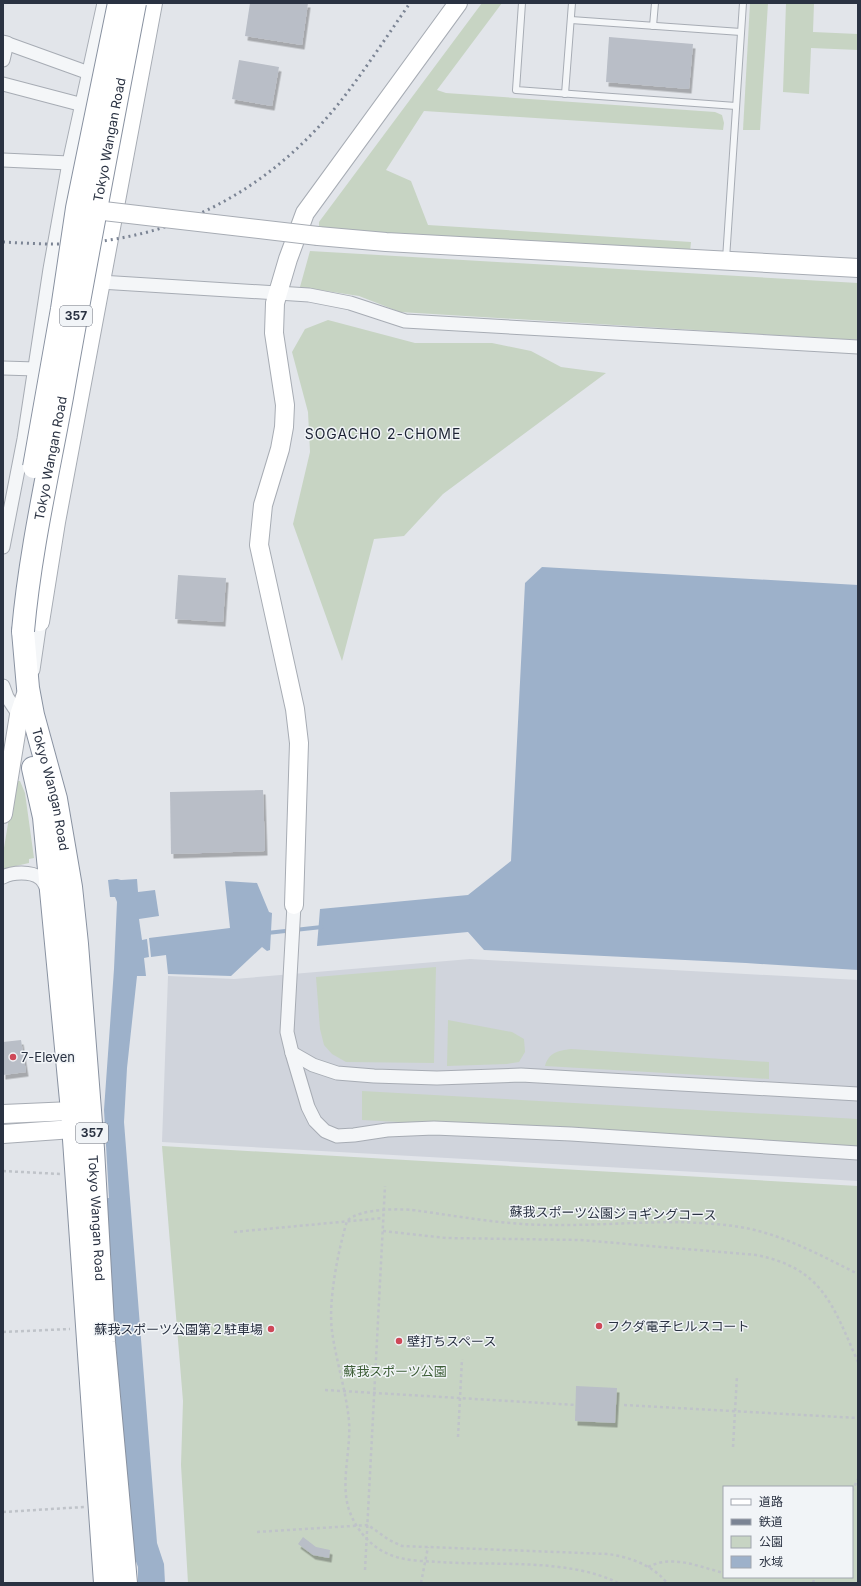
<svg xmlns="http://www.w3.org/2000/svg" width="861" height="1586" font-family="Inter,'Noto Sans JP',sans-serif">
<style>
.built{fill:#d0d4dc}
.green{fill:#c7d4c3;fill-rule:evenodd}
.water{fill:#9db1ca}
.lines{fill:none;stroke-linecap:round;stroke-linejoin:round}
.stream{stroke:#9db1ca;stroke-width:4}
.building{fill:#b9bec7;filter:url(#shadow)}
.lane-casing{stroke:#a7acb4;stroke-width:8}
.street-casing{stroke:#a7acb4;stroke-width:15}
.secondary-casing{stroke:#a7acb4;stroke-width:20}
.highway-casing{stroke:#8992a1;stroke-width:24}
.path{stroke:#bfc3c9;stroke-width:2.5;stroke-dasharray:3 3;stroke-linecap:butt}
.lane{stroke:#f4f6f8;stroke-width:6}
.street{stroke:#f4f6f8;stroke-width:13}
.secondary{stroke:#fff;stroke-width:18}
.highway{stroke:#fff;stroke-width:22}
.rail{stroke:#7b8494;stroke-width:3;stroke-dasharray:2 4;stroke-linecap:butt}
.secondary-bridge-casing{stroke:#a7acb4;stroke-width:20;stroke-linecap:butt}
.highway-bridge-casing{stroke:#8992a1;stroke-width:24;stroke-linecap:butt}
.secondary-bridge{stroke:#fff;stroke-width:18}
.highway-bridge{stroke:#fff;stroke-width:22}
.poi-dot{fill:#ce4858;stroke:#f1f4f7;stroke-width:1.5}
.labels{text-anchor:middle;stroke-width:3;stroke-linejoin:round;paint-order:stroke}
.shield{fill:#f1f4f7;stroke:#666c78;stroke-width:1}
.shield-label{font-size:12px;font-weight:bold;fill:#2a3242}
.street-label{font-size:13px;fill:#2a3242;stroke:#f1f4f7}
.poi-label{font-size:13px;fill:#2a3242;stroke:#f1f4f7;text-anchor:start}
.park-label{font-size:13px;fill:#3d5e37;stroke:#f1f4f7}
.neighbourhood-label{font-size:14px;letter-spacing:1px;fill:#1c2333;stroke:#f1f4f7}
</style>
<defs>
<filter id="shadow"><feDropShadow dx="2.5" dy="4.5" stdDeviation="0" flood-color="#0004"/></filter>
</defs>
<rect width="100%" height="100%" fill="#e2e5ea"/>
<path class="built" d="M 470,959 L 858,980 L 858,1181 L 162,1142 L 168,976 L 234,979 Z"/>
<g class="green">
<path d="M 482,3 L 502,3 L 437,90 L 446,93 L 715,112 L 722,115 L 724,123 L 723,130 L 424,111 L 386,170 L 411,181 L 428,225 L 691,242 L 690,252 L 319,231 L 319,222 Z"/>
<path d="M 750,3 L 768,3 L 760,130 L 743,130 Z"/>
<path d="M 786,3 L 814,3 L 813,32 L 858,34 L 858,50 L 811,48 L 809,94 L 783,92 Z"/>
<path d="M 310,251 L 858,283 L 858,340 L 400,312 L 359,296 L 300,287 Z"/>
<path d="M 328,320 L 415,343 L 492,343 L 531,351 L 561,367 L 606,373 L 443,494 L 404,536 L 374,539 L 342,661 L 293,524 L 310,452 L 308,412 L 292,352 L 305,329 Z"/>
<path d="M 15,781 L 20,781 L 25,793 L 34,858 L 29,859 L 29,863 L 3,869 L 3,854 Z"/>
<path d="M 436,967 L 434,1063 L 346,1062 L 332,1054 L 324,1045 L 320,1029 L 316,977 Z"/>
<path d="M 448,1020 L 512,1032 L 524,1039 L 525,1052 L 519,1062 L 507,1064 L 447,1066 Z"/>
<path d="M 571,1049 L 769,1062 L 769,1079 L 545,1066 C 549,1052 558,1051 571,1049 Z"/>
<path d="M 362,1091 L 858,1119 L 858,1147 L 362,1120 Z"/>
<path d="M 162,1146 L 858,1186 L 858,1583 L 188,1583 L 181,1465 L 183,1401 ZM 724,1487 L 852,1487 L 852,1577 L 724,1577 Z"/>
</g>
<g class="water">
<path d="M 542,567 L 858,585 L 858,970 L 746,963 L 484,950 L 468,932 L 317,946 L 320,909 L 468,895 L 511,861 L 525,583 Z"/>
<path d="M 117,879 L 121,880 L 137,879 L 138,892 L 155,890 L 159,916 L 139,919 L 142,940 L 147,939 L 149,957 L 144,958 L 146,976 L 137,976 L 127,1068 L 124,1122 L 157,1543 L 164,1564 L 165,1583 L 138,1583 L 138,1567 L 131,1548 L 105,1198 L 109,1198 L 104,1110 L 114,969 L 117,902 L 115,897 L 110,897 L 108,880 Z"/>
<path d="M 225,881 L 257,883 L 269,912 L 272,913 L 270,950 L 267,951 L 262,947 L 231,976 L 168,974 L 166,955 L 151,957 L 149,938 L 230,928 Z"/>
</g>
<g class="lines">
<path class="stream" d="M 267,933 L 322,927"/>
</g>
<g class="building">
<path d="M 250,3 L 308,3 L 302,45 L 245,36 Z"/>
<path d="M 609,37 L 693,44 L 689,89 L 606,82 Z"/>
<path d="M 239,60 L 279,67 L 272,106 L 232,99 Z"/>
<path d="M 178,575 L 226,578 L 223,622 L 175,619 Z"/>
<path d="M 263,790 L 265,851 L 171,854 L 170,792 Z"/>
<path d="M 21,1040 L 26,1072 L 3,1075 L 3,1042 Z"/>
<path d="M 576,1386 L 617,1388 L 615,1423 L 575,1421 Z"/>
<path d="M 303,1537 L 316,1547 L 330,1550 L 329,1558 L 313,1555 L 298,1544 Z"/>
</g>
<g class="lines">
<g class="lane-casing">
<g id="lane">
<path d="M 522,3 L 516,90 L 736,106"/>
<path d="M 571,20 L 741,32"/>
<path d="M 653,26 L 655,3"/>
<path d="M 565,94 L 572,3"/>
<path d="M 726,259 L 743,3"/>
</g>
</g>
<g class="street-casing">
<g id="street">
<path d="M 3,42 L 89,73"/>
<path d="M 3,60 L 7,43"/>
<path d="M 3,84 L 83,105"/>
<path d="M 3,160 L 69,163"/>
<path d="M 100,282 L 309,295 L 350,303 L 405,321 L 858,347"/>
<path d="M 3,368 L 36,369"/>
<path d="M 3,547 L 24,439 L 50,269 L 69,163 L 104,3"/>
<path d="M 33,670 L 40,622"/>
<path d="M 3,686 L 7,697 L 19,715"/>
<path d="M 3,877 C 12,872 31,871 40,878 C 44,881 46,887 48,891"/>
<path d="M 294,905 L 287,1032 L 292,1053 L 308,1107 L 315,1121 L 325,1131 L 337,1136 L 354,1135 L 387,1130 L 434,1128 L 571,1134 L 858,1153"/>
<path d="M 292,1053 L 313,1065 L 337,1073 L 374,1076 L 437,1078 L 521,1075 L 858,1094"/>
</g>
</g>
<g class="secondary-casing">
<g id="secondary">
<path d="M 318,236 L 386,242 L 858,268"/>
<path d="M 40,622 L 56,522 L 153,3"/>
<path d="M 3,814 L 19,715 L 28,688"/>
<path d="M 294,905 L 299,743 L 295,709 L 259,545 L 263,505 L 280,449 L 284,427 L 285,405 L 274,333 L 275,303 L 288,259 L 305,213 L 458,3"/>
<path d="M 3,1114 L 72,1111 L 85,1117"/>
<path d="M 3,1134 L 73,1129 L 85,1123"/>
</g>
</g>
<g class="highway-casing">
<g id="highway">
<path id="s1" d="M 23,631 L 28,688 L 33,715 L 56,799 L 71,887 L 77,944 L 93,1149 L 104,1342 L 126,1583"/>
<path d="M 33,768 L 44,817 L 72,1111 L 105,1583"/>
</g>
</g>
<g class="path">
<path d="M 3,1171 L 60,1174"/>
<path d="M 383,1231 L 446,1238 L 580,1240 L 756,1255 C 823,1268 833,1306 858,1362"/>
<path d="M 234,1232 L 383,1218"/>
<path d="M 3,1332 L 70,1329"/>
<path d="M 325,1390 L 576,1405"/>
<path d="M 624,1405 L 858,1418"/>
<path d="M 458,1437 L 462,1359"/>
<path d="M 733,1447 L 737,1376"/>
<path d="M 852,1491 L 858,1479"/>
<path d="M 3,1512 L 84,1507"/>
<path d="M 257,1532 L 368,1525 L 389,1540 L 402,1546 L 608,1554 C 629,1557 653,1565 667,1583"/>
<path d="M 648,1567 C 673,1554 699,1567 724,1573"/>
<path d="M 365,1570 L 385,1186"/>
<path d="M 421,1583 L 428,1547"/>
<path d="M 618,1583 C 569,1558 494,1566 439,1562 C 422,1561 402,1561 386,1553 C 367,1544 351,1523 347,1502 C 342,1477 351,1447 349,1421 C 346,1390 336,1361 332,1331 C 328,1301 338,1251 347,1221 C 359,1208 404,1208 420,1211 C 463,1217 506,1225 550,1225 C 614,1226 677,1217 740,1227 C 782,1234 820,1255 858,1274"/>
<path d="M 813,1583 L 815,1577"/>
</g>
<use href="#lane" class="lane"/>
<use href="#street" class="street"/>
<use href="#secondary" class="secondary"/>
<use href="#highway" class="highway"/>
<path class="rail" d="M 3,242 C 38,244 74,246 109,240 C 203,226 281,176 340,102 C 365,70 387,36 410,3"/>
<g class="secondary-bridge-casing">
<path id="secondary-bridge" d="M 95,210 L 318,236"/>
</g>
<g class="highway-bridge-casing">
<g id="highway-bridge">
<path d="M 34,467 L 62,309 L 77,208 L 119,3"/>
<path id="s2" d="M 23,631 C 30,552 48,474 62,397 C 85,265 110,134 135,3"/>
</g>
</g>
<use href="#secondary-bridge" class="secondary-bridge"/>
<use href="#highway-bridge" class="highway-bridge"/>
</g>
<g class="poi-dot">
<circle cx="13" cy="1057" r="4"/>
<circle cx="599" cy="1326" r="4"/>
<circle cx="271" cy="1329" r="4"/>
<circle cx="399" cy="1341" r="4"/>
</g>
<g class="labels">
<g class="shield">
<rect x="60" y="306" width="32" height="20" rx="3"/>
<rect x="76" y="1123" width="32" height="20" rx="3"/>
</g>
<g class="shield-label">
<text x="76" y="320">357</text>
<text x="92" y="1137">357</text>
</g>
<g class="street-label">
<text dy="5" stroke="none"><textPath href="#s2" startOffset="499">Tokyo Wangan Road</textPath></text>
<text dy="5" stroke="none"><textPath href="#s2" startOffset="175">Tokyo Wangan Road</textPath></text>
<text dy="5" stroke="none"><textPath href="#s1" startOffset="161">Tokyo Wangan Road</textPath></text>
<text transform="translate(613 1213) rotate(1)" y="5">蘇我スポーツ公園ジョギングコース</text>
<text dy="5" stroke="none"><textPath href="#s1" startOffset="593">Tokyo Wangan Road</textPath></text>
</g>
<g class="poi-label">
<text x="21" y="1062">7-Eleven</text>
<text x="607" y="1331">フクダ電子ヒルスコート</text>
<text x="263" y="1334" text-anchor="end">蘇我スポーツ公園第２駐車場</text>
<text x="407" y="1346">壁打ちスペース</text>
</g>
<g class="park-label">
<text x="395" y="1376">蘇我スポーツ公園</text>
</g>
<g class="neighbourhood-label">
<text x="383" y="439">SOGACHO 2-CHOME</text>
</g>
</g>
<rect width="861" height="1586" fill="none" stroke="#2a3242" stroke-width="8"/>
<rect x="723" y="1486" width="130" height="92" fill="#f1f4f7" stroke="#a1a6af"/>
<rect x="731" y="1499" width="20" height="6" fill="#ffffff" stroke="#a1a6af"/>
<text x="759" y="1506" font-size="12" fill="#2a3242">道路</text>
<rect x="731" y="1519" width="20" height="6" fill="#7b8494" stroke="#a1a6af"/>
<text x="759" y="1526" font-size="12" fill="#2a3242">鉄道</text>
<rect x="731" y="1536" width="20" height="12" fill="#c7d4c3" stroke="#a1a6af"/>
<text x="759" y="1546" font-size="12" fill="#2a3242">公園</text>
<rect x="731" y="1556" width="20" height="12" fill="#9db1ca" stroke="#a1a6af"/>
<text x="759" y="1566" font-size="12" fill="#2a3242">水域</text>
</svg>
